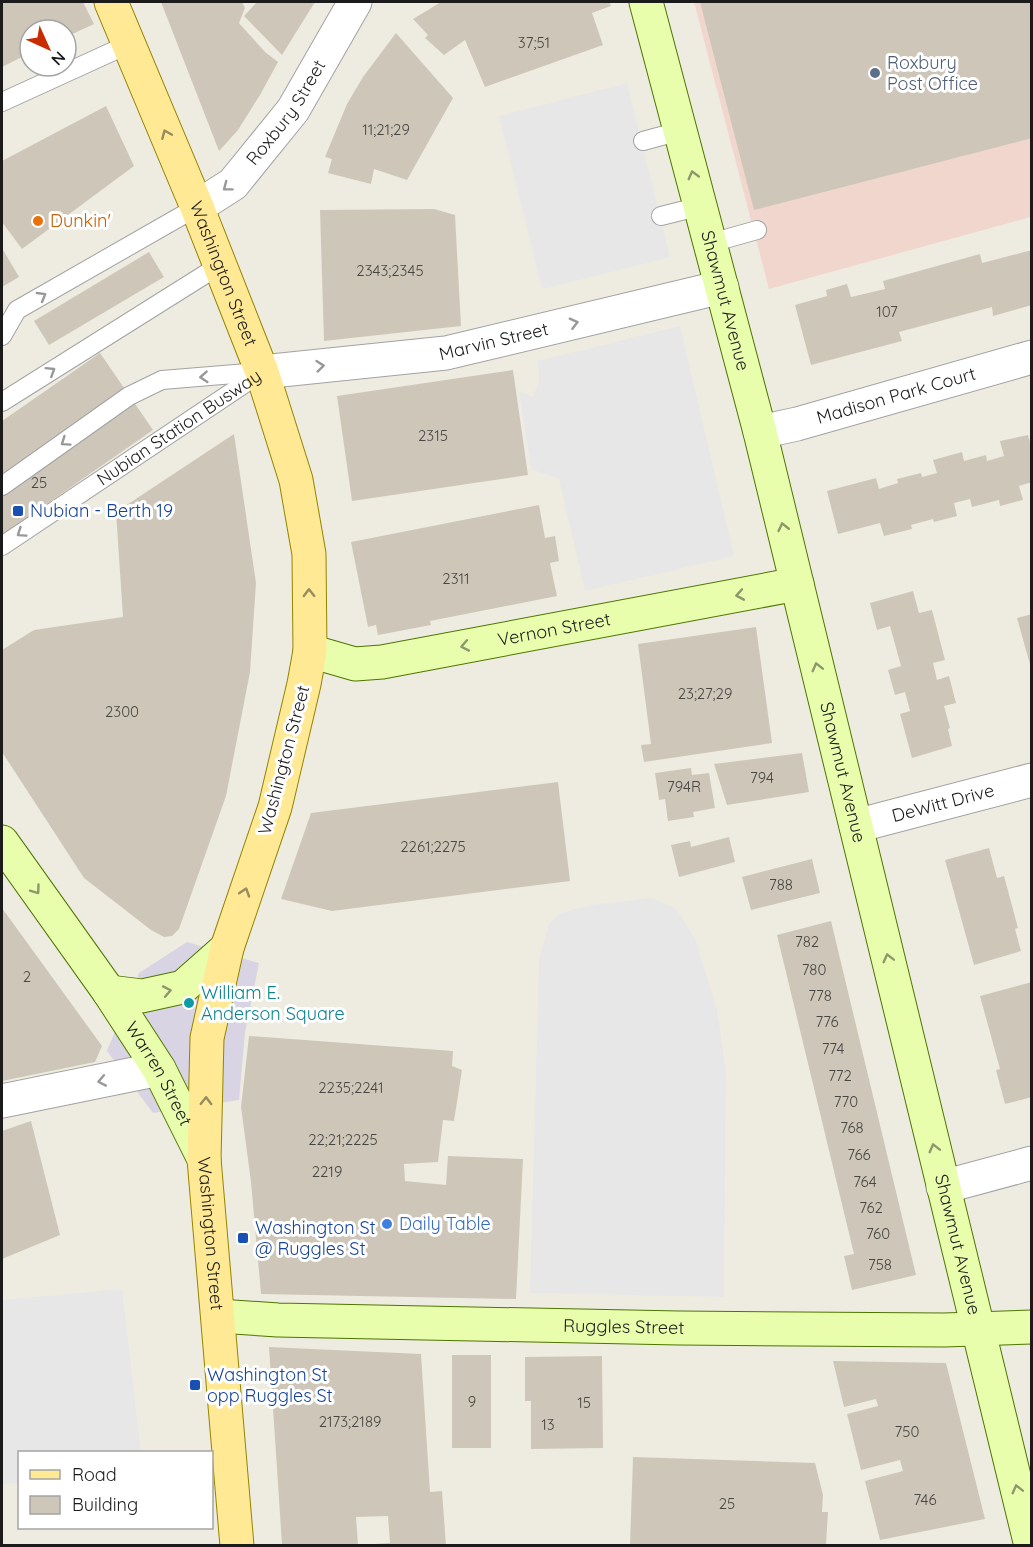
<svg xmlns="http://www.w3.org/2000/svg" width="1033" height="1547" font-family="Quicksand,sans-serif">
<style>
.commercial{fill:#f1d6cd}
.parking{fill:#e7e7e7}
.plaza{fill:#d8d4e4}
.building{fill:#cec7b9}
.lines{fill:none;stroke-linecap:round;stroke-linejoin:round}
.lane-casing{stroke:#a2a2a2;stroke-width:20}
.street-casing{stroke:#a2a2a2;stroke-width:35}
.secondary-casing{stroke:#4d7500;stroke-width:35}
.primary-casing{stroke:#938400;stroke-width:35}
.lane{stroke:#fff;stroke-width:18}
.street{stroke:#fff;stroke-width:33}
.secondary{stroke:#e8fead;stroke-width:33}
.primary{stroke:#ffe994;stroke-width:33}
.oneway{stroke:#988c5e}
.oneway2{stroke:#8c986b}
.oneway3{stroke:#989898}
.service-dot{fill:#5c6f8a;stroke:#fff;stroke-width:2}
.food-dot{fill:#e8710a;stroke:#fff;stroke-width:2}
.transit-dot{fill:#1a4fb4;stroke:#fff;stroke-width:2}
.culture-dot{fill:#0f9aa8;stroke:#fff;stroke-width:2}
.shop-dot{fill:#3f7fe0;stroke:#fff;stroke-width:2}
.labels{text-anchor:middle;stroke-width:6;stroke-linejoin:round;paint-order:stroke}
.number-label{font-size:15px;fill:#484642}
.service-label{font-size:18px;fill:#4e5e75;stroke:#fff;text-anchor:start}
.street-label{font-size:18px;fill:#1b1b1b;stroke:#fff}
.food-label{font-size:18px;fill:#c56008;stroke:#fff;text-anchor:start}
.transit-label{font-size:18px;fill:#164399;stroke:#fff;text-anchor:start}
.culture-label{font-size:18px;fill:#0d838f;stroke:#fff;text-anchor:start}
.shop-label{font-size:18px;fill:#366cbe;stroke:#fff;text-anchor:start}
</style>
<rect width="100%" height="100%" fill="#eeece0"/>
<path class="commercial" d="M 694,2 L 1031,2 L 1031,217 L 769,289 Z"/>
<g class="parking">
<path d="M 627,83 L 670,257 L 542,289 L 499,116 Z"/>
<path d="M 680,326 L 734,556 L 585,591 L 559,479 L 531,469 L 519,391 L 533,397 L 539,381 L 538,361 Z"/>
<path d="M 652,898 L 676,909 L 695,938 L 717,1010 L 726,1071 L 724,1297 L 530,1293 L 539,959 L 549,924 L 561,913 L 591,905 Z"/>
<path d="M 122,1289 L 141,1452 L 20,1452 L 19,1483 L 2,1484 L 2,1300 Z"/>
</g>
<path class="plaza" d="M 187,942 L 259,963 L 245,1033 L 239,1100 L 153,1113 L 107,1051 L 139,973 Z"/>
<g class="building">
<path d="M 2,2 L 83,2 L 94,24 L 66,37 L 66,30 L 30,30 L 30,53 L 2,67 Z"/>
<path d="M 161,2 L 242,2 L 245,8 L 239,23 L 265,52 L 278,62 L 260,95 L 238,130 L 219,151 Z"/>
<path d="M 257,2 L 315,2 L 282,55 L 244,16 Z"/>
<path d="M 441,2 L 609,2 L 611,6 L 592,13 L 603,45 L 485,87 L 465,40 L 444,55 L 425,38 L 428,35 L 413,19 Z"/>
<path d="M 700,2 L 1030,2 L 1032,138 L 754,210 Z"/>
<path d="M 396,33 L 453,98 L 407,180 L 374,169 L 371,184 L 328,173 L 332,159 L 325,157 L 347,104 L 363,77 Z"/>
<path d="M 106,106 L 134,166 L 22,249 L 2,222 L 2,161 Z"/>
<path d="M 434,209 L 455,215 L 461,326 L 324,341 L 320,210 Z"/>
<path d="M 2,248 L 19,277 L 2,287 Z"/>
<path d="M 1032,250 L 1032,305 L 993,316 L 992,307 L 899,332 L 902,341 L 811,365 L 795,305 L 827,296 L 826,290 L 847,284 L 851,297 L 885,289 L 883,281 L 980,254 L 982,263 Z"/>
<path d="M 149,252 L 164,277 L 49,345 L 34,321 Z"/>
<path d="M 100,353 L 153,430 L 2,535 L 2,421 Z"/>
<path d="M 513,370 L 528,475 L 352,501 L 337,396 Z"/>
<path d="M 234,434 L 256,583 L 250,672 L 226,796 L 179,929 L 172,936 L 164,937 L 151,930 L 84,878 L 2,752 L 2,650 L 34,630 L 123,617 L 116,512 Z"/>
<path d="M 1028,435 L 1032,449 L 1032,482 L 1019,486 L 1023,500 L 1000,506 L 999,500 L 972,507 L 970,499 L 954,503 L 957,516 L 934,522 L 933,519 L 911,525 L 912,529 L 884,536 L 880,523 L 838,534 L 827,491 L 876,478 L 879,489 L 898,483 L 897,479 L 921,473 L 922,477 L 937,473 L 933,460 L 962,452 L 964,461 L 986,455 L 987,461 L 1004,456 L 1000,441 Z"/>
<path d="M 539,505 L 545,538 L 555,536 L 559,561 L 550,563 L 557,596 L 430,621 L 431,625 L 378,635 L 376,625 L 368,627 L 351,542 Z"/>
<path d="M 913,591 L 919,613 L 932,610 L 945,660 L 933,663 L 937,680 L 949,676 L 956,703 L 944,706 L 950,728 L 948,729 L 952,746 L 912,758 L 900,714 L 910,711 L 905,692 L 895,695 L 888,670 L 901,666 L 890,626 L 877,630 L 870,603 Z"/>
<path d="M 1032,614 L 1032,668 L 1031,668 L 1017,618 Z"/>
<path d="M 756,627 L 772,743 L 644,762 L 641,745 L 651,744 L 638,644 Z"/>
<path d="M 802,753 L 809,792 L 727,805 L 714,764 Z"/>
<path d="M 691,768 L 692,775 L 709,773 L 715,808 L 693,812 L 694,817 L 668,821 L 665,799 L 659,800 L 655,773 Z"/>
<path d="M 558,782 L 570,881 L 332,911 L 281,899 L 311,813 Z"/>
<path d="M 729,837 L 735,862 L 679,877 L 671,845 L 690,841 L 691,847 Z"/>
<path d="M 989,848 L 997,878 L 1004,876 L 1018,928 L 1015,929 L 1021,951 L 974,965 L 945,860 Z"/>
<path d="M 812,859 L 820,893 L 751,910 L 742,877 Z"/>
<path d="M 2,908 L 102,1046 L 95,1062 L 2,1081 Z"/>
<path d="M 831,921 L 916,1275 L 852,1290 L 844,1256 L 854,1254 L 777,935 Z"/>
<path d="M 1032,982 L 1032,1097 L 1005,1104 L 996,1070 L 1000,1069 L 980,996 Z"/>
<path d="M 249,1036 L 453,1051 L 452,1066 L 462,1070 L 454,1121 L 443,1120 L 438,1162 L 404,1164 L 405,1181 L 446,1185 L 448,1156 L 523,1159 L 516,1299 L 261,1294 L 251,1182 L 241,1107 Z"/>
<path d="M 31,1121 L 60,1235 L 2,1259 L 2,1131 Z"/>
<path d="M 269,1347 L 421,1354 L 430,1492 L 442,1491 L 446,1545 L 374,1545 L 374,1544 L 390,1543 L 388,1516 L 356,1517 L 358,1545 L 282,1545 Z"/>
<rect x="452" y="1355" width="39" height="93"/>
<path d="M 602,1356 L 603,1448 L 531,1449 L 531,1401 L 525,1401 L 525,1357 Z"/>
<path d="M 833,1361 L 946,1363 L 985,1519 L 880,1540 L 865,1481 L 903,1471 L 900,1460 L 861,1470 L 847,1414 L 878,1406 L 876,1399 L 844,1407 Z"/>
<path d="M 633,1457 L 815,1463 L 823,1495 L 822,1512 L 828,1512 L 826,1545 L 630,1545 Z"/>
</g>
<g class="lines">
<g class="lane-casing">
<g id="lane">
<path d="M 2,102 L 129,44"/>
<path d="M 643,141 L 680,131"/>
<path d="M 661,216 L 701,206"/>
<path d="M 711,243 L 757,230"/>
<path d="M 2,336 L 17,310 L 197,207"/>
<path d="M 2,402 L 220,265"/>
<path d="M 2,486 L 129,396 L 162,380 L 260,372"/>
<path id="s1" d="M 2,546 L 262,372"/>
</g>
</g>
<g class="street-casing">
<g id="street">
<path id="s2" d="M 197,207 L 233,184 L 293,110 L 355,2"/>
<path id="s3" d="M 262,372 L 446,353 L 722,287"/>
<path id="s4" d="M 760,432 L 797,424 L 1032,357"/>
<path id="s5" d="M 856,826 L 1032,780"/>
<path d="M 2,1101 L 159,1069"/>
<path d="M 943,1187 L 1032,1163"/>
</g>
</g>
<g class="secondary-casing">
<g id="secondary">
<path id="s6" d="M 646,2 L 760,432 L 1031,1546"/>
<path id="s7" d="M 310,651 L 355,664 L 382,662 L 797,584"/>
<path id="s8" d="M 2,842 L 109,992 L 159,1069 L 204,1159"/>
<path d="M 109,992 L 142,996 L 183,987 L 227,948"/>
<path id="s9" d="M 218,1316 L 278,1320 L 679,1328 L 944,1330 L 1032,1327"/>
</g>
</g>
<g class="primary-casing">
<g id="primary">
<path id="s10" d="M 111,2 L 197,207 L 262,372 L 296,480 L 309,554 L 310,651 L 304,684 L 275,807 L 227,948 L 207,1038 L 204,1159 L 237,1546"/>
</g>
</g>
<use href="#lane" class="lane"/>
<use href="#street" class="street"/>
<use href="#secondary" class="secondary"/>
<use href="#primary" class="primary"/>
</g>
<defs><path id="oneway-chevron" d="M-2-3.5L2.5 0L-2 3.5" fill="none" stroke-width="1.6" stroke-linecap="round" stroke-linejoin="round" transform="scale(1.5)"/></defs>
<g class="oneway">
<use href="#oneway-chevron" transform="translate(166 134) rotate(-113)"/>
<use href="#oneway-chevron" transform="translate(309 593) rotate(-91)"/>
<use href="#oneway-chevron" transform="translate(245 892) rotate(-72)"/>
<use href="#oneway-chevron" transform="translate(206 1101) rotate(-89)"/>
</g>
<g class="oneway2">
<use href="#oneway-chevron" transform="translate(693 175) rotate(-105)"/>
<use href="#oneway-chevron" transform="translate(783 527) rotate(-103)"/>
<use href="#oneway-chevron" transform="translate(740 595) rotate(170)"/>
<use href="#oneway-chevron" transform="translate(465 646) rotate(169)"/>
<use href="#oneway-chevron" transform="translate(817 667) rotate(-104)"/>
<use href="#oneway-chevron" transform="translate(36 890) rotate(54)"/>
<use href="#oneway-chevron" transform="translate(888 958) rotate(-104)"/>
<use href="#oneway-chevron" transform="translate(167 991) rotate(-11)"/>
<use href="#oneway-chevron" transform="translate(934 1148) rotate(-104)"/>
<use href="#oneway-chevron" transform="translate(1017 1489) rotate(-104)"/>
</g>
<g class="oneway3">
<use href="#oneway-chevron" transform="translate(227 187) rotate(143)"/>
<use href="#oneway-chevron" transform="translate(42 296) rotate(-30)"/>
<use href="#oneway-chevron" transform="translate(574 323) rotate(-14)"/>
<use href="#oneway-chevron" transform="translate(320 366) rotate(-6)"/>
<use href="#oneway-chevron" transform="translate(51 371) rotate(-32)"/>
<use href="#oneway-chevron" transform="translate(204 377) rotate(176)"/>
<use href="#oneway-chevron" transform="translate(65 442) rotate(145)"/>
<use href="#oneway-chevron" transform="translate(21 533) rotate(146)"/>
<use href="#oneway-chevron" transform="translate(102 1081) rotate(169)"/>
</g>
<circle class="service-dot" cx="875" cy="73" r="6"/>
<circle class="food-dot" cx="38" cy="221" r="6"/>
<g class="transit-dot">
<rect x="12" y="505" width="12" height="12" rx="3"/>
<rect x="237" y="1232" width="12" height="12" rx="3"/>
<rect x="189" y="1379" width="12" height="12" rx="3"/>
</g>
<circle class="culture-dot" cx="189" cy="1003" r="6"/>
<circle class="shop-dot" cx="387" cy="1224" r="6"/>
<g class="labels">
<g class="number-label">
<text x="534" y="48">37;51</text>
<text x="386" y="135">11;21;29</text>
<text x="390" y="276">2343;2345</text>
<text x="887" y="317">107</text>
<text x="433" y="441">2315</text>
<text x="39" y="488">25</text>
<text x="456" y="584">2311</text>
<text x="705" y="699">23;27;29</text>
<text x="122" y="717">2300</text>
<text x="762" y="783">794</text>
<text x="684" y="792">794R</text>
<text x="433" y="852">2261;2275</text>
<text x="781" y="890">788</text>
<text x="807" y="947">782</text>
<text x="814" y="975">780</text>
<text x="27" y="982">2</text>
<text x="820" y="1001">778</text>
<text x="827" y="1027">776</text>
<text x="833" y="1054">774</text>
<text x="840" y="1081">772</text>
<text x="351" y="1093">2235;2241</text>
<text x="846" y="1107">770</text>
<text x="852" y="1133">768</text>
<text x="343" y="1145">22;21;2225</text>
<text x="859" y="1160">766</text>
<text x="327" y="1177">2219</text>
<text x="865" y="1187">764</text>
<text x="871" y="1213">762</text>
<text x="878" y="1239">760</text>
<text x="880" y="1270">758</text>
<text x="472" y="1407">9</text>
<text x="584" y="1408">15</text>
<text x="350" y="1427">2173;2189</text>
<text x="548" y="1430">13</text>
<text x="907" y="1437">750</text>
<text x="925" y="1505">746</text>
<text x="727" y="1509">25</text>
</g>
<g class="service-label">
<text x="887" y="69">Roxbury<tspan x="887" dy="21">Post Office</tspan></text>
</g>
<g class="street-label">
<text dy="6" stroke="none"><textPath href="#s2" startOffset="132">Roxbury Street</textPath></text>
<text dy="6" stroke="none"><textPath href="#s10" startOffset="294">Washington Street</textPath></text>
<text dy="6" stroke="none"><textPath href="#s6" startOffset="309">Shawmut Avenue</textPath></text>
<text dy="6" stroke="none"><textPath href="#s3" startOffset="234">Marvin Street</textPath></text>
<text dy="6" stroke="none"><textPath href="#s4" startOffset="141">Madison Park Court</textPath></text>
<text dy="6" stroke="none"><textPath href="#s1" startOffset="213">Nubian Station Busway</textPath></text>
<text dy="6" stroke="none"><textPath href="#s7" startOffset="249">Vernon Street</textPath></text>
<text transform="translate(284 760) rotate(-75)" y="6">Washington Street</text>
<text dy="6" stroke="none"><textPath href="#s6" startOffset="795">Shawmut Avenue</textPath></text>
<text dy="6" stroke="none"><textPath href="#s5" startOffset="90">DeWitt Drive</textPath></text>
<text dy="6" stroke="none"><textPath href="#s8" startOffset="280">Warren Street</textPath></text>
<text dy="6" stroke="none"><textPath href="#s10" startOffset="1282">Washington Street</textPath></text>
<text dy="6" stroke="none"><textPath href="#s6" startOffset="1281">Shawmut Avenue</textPath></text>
<text dy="6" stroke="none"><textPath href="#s9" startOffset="406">Ruggles Street</textPath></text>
</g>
<g class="food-label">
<text x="50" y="227">Dunkin'</text>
</g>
<g class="transit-label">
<text x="30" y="517">Nubian - Berth 19</text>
<text x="255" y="1234">Washington St<tspan x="255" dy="21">@ Ruggles St</tspan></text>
<text x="207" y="1381">Washington St<tspan x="207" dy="21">opp Ruggles St</tspan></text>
</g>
<g class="culture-label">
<text x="201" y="999">William E.<tspan x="201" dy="21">Anderson Square</tspan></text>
</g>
<g class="shop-label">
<text x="399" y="1230">Daily Table</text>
</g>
</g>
<rect width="1033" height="1547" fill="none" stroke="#1b1b1b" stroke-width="6"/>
<rect x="18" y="1451" width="195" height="78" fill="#ffffff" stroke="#a4a4a4" stroke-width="1.5"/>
<rect x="30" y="1470" width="30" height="9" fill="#ffe994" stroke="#a4a4a4" stroke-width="1.5"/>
<text x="72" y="1481" font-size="18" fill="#1b1b1b">Road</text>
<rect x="30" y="1496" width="30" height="18" fill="#cec7b9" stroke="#a4a4a4" stroke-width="1.5"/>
<text x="72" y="1511" font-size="18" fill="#1b1b1b">Building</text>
<g transform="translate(48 48) rotate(135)"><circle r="28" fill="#ffffff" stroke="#a4a4a4" stroke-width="1.5"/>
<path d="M0-4.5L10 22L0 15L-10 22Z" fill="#c72d00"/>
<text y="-9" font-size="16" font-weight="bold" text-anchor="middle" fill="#1b1b1b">N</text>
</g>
</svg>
